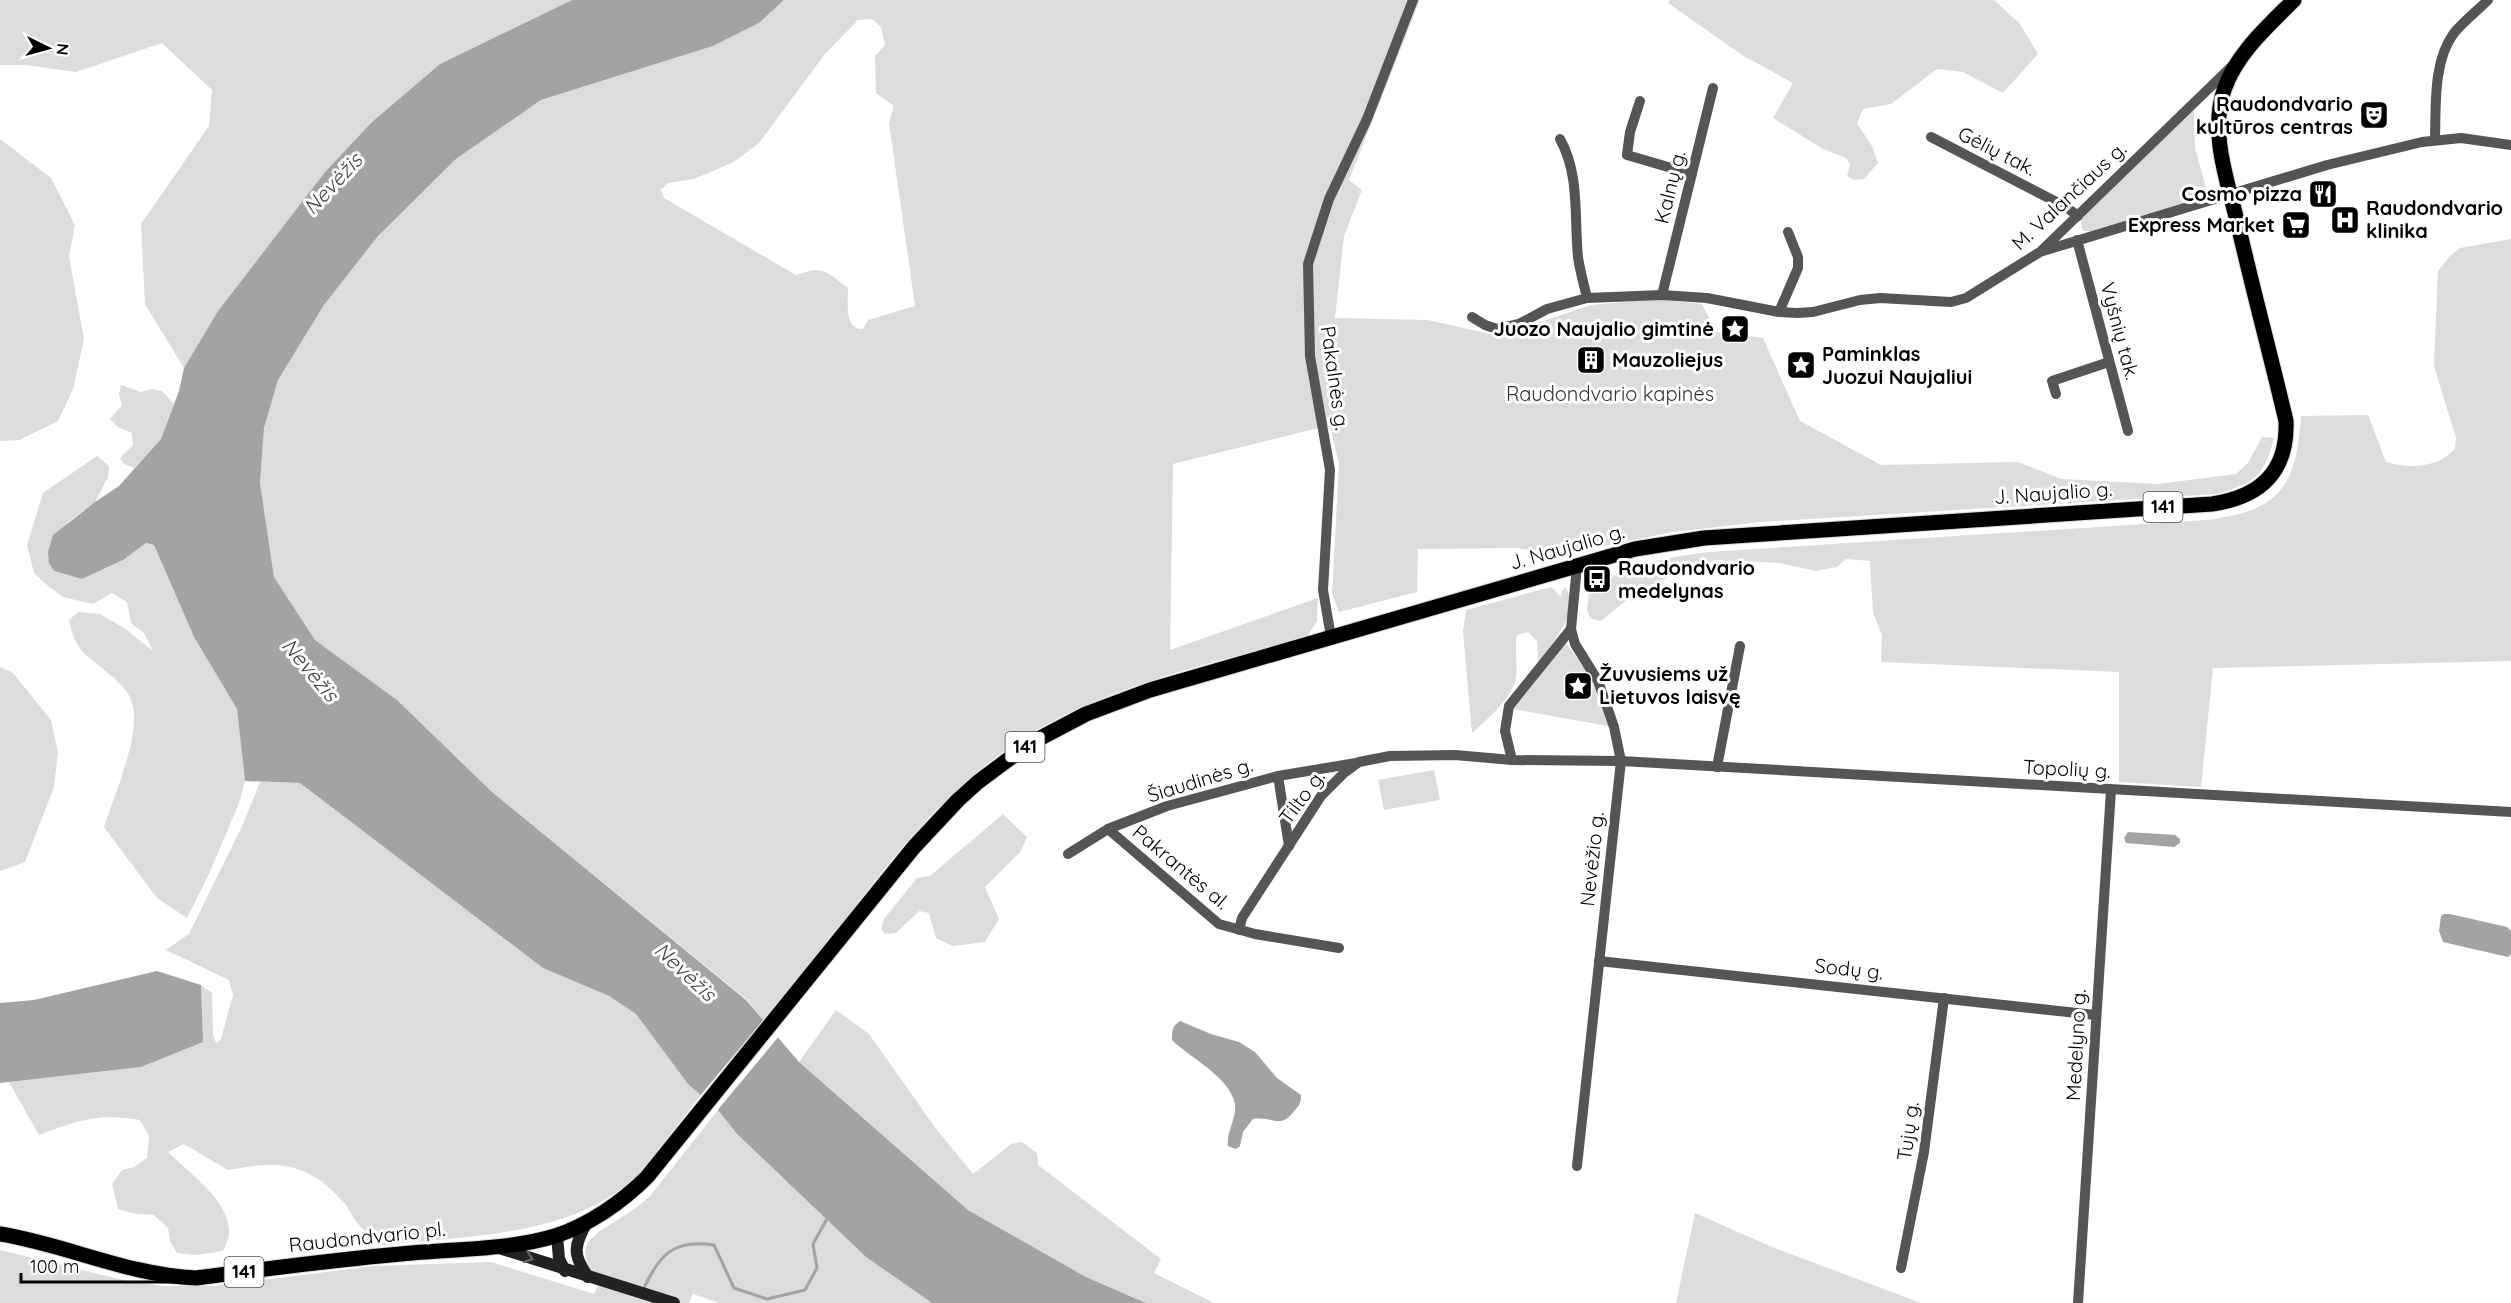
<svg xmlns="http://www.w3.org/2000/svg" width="2511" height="1303" font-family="Quicksand,sans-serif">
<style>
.green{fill:#dcdcdc;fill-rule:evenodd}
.water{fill:#a3a3a3}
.pier{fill:#fff}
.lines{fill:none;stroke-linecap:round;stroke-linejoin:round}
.stream{stroke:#a3a3a3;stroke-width:3}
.primary-casing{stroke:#dbdbdb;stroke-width:17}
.minor{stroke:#555;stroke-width:10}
.secondary{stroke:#222;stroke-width:12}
.primary{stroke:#000;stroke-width:15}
.oneway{stroke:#646464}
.labels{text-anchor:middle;stroke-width:6;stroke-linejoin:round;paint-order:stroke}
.shield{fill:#fff;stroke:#4c4c4c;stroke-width:1.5}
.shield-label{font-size:18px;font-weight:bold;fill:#000}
.poi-label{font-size:20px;font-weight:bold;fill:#000;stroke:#fff;text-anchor:start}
.street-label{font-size:20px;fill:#000;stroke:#fff}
.park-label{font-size:20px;fill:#333;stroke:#fff}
.water-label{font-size:21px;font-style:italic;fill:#444;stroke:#fff}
</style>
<rect width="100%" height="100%" fill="#fff"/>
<g class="green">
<path d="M 0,0 L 572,0 L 440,64 L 372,122 L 325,172 L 218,311 L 184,368 L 145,304 L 141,224 L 209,126 L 212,90 L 162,43 L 76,72 L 26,65 L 0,65 Z"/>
<path d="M 784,0 L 1420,0 L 1349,180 L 1362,190 L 1344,236 L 1335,318 L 1428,320 L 1499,336 L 1591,305 L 1654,299 L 1702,304 L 1716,332 L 1763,338 L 1800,421 L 1881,465 L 2018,462 L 2061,479 L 2158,484 L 2236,474 L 2248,463 L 2262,437 L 2274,438 C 2264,477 2254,483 2217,494 L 1760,522 L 1673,532 L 1593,548 L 1541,552 L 1516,548 L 1418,549 L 1417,592 L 1339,612 L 1332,594 L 1339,464 L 1330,425 L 1173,464 L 1170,650 L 1318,598 L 1317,621 L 1306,638 C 1212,663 1112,684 1027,736 C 931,795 866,893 799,982 L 796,980 L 763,1020 L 746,999 L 492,792 L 397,700 L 315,640 L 274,577 L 260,483 L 264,428 L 278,380 L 324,305 L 378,236 L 456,159 L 541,100 L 713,46 L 759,23 ZM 872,19 L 881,27 L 885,45 L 875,56 L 876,93 L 894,106 L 889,123 L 915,306 L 868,320 L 863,329 C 844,330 848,302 848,288 C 826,271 823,265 796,275 L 664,198 L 661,190 L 668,183 L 694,179 L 734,162 L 759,143 L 825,54 L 858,20 Z"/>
<path d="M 1670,0 L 1994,0 L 2020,24 L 2038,54 L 2003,93 L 1963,72 L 1937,69 L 1891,104 L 1863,109 L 1857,123 L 1872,146 L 1878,163 L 1864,179 L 1854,180 L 1847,176 L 1850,165 L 1846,158 L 1823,149 L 1773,118 L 1793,83 L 1742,55 L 1668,3 Z"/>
<path d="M 2194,110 L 2195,147 L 2208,196 L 2092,231 L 2083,231 L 2081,222 L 2085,213 Z"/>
<path d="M 0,139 L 51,178 L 75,225 L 69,256 L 84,339 L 73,389 L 58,421 L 19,440 L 0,441 Z"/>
<path d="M 2511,239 L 2511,661 L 2213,668 L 2201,787 L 2119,782 L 2119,672 L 1881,662 L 1882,635 L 1873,613 L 1870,561 L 1846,559 L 1837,567 L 1816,571 L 1780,563 L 1717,560 L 1690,566 L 1633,595 L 1601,621 L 1590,618 L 1587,610 L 1589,591 C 1631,562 1660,559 1709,552 L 2206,520 C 2279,511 2296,489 2301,416 L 2368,415 L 2386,462 C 2411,469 2437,468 2455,449 L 2456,438 L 2434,366 L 2438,271 L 2449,257 L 2460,248 Z"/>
<path d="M 121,385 L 141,392 L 152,389 L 162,391 L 174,404 L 161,439 L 135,468 L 124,464 L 120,458 L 133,445 L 132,433 L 118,427 L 110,419 L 122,405 L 119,394 Z"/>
<path d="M 97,456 L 109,466 L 108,477 L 95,502 L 68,522 L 54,571 L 82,579 L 123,560 L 146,543 L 154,545 L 194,637 L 237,709 L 245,781 L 239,803 L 209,874 L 187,918 L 157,898 L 104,827 C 114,797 140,736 133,706 C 130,692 119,682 108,673 C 85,653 76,653 69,620 L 78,612 L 100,614 L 127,630 L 153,651 L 144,633 L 131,623 L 127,602 L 112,593 L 93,604 L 63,597 L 47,585 L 34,573 L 27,545 L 43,493 Z"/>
<path d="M 1551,587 L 1561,597 L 1562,591 L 1565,587 C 1583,609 1551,645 1538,662 L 1537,641 L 1528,632 L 1517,635 C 1514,649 1518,663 1516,677 C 1514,696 1486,721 1472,733 L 1463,632 L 1466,610 Z"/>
<path d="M 1565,642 L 1590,675 L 1608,726 L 1513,709 Z"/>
<path d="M 0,667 L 13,673 L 51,720 L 58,753 L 54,787 L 25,862 L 0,871 Z"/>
<path d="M 1434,770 L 1440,800 L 1384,810 L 1378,780 Z"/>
<path d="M 260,782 L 300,783 L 543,968 L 609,996 L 636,1014 L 688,1084 L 701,1095 C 679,1122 659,1152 635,1177 C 573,1237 464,1236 383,1245 C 375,1238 365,1232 358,1224 C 353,1218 350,1210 345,1204 C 309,1162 279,1160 228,1170 L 184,1144 L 168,1152 C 188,1172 231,1202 229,1233 C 229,1239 225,1246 223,1251 L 196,1255 L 177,1253 L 170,1241 L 168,1228 L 154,1215 L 137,1214 L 118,1209 L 112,1184 L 122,1170 L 134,1167 L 147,1158 L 149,1136 L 140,1120 C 97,1113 79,1120 39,1135 L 9,1082 L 141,1067 L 202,1042 L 201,985 L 212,993 L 213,1035 L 216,1043 L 221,1039 L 233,995 L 229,980 L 166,950 L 189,934 L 243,824 Z"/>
<path d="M 1003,814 L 1027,837 L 1021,851 L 985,887 L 999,919 L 985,942 L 953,946 L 936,938 L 929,913 L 919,911 L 896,933 L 885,934 L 881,929 L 884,919 L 917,878 L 930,876 Z"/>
<path d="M 836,1010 L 869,1034 L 934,1126 L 973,1174 L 1011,1144 L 1022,1142 L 1037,1153 L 1038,1165 L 1161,1259 L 1154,1273 L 1214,1303 L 1146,1303 L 1086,1277 L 968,1210 L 799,1062 Z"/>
<path d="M 718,1110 L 737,1134 L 866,1257 L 932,1303 L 719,1303 L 693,1294 L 689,1303 L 0,1303 L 0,1250 L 131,1282 L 164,1286 L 214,1286 L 374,1266 L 491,1262 L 594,1294 L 603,1275 L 594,1273 L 587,1267 L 585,1251 L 588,1242 L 600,1231 L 636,1208 L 650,1196 Z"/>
<path d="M 1695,1213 L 1772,1247 L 1921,1303 L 1676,1303 Z"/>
</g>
<g class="water">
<path d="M 572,0 L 784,0 L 759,23 L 713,46 L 541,100 L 456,159 L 378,236 L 324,305 L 278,380 L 264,428 L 260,483 L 274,577 L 315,640 L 397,700 L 492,792 L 746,1000 L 799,1062 L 968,1210 L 1086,1277 L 1146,1303 L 932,1303 L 866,1257 L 737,1134 L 718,1110 L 688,1084 L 636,1014 L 609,996 L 543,968 L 300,783 L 245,781 L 237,709 L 194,637 L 154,545 L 146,543 L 123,560 L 82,579 L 54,571 L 49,563 L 48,552 L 53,535 L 95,502 L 119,486 L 161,439 L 179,391 L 184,368 L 218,311 L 325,172 L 372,122 L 440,64 Z"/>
<path d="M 2128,832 L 2175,835 L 2180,839 L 2180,843 L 2174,847 L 2126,843 L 2124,838 Z"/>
<path d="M 2444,914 L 2450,914 L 2507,927 L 2511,931 L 2511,954 L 2508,957 L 2443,942 L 2439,931 L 2441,916 Z"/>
<path d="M 157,971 L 201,985 L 203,1042 L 141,1067 L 0,1083 L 0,1003 L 34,1000 Z"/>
<path d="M 1180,1021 L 1211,1034 L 1239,1042 L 1255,1052 L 1277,1078 L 1301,1095 C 1301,1102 1300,1104 1296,1109 C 1279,1131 1276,1116 1253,1119 L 1243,1132 L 1240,1146 L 1236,1149 L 1228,1146 C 1226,1132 1237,1118 1235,1104 C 1229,1076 1190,1058 1172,1040 C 1172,1031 1172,1026 1180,1021 Z"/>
</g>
<path class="pier" d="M 765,1018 L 780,1035 L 716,1112 L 699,1097 Z"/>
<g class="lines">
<path class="stream" d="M 643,1290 C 659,1255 673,1239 714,1245 L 734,1288 L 767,1299 L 805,1290 L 817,1268 L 813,1244 L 828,1217"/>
<g class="primary-casing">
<path id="primary" d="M 0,1234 C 67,1245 128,1275 196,1278 C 264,1269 333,1260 401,1254 C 449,1249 510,1250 555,1236 C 589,1225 622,1202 647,1177 L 914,847 L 958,800 L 978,782 L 1029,744 L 1086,714 L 1150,690 L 1635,549 L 1704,538 L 2212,504 C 2260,497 2288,472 2286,421 C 2271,357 2254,294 2239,229 C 2229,185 2209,135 2224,90 C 2236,54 2268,26 2294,0"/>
</g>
<g class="minor">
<path d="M 1640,101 L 1630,132 L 1627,155 L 1692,174"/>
<path d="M 1931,137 L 2066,207 L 2078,216"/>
<path d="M 1560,139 C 1580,175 1574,216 1578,257 C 1580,271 1584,285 1587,298"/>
<path d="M 2435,139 C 2436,106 2433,61 2454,33 C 2464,21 2477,11 2488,0"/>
<path d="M 2077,240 L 2128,431"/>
<path d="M 2043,251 L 2327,165 L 2422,142 L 2461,138 L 2511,145"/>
<path d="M 1662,295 L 1713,88"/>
<path d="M 1779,312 L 1798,268 L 1798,257 L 1788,232"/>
<path d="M 1472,317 L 1485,325 L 1497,329 L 1519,324 L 1547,309 L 1587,298 L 1662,295 L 1707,298 L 1779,312 L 1797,313 L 1813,312 L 1860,300 L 1880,298 L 1951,302 L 1966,298 L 2040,252 L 2232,66"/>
<path d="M 2056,394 L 2052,381 L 2109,362"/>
<path d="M 1577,566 L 1571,629 L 1575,644 L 1598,681 L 1614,727 L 1621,761 L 1577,1166"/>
<path d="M 1331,637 L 1323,590 L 1330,470 L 1310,356 L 1308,264 L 1329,199 L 1367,119 L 1413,0"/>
<path d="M 1512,760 L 1505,731 L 1509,706 L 1571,629"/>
<path d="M 1717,767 L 1740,646"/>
<path d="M 1278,776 L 1289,846"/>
<path d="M 1108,829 L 1219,924 L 1255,934 L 1339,948"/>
<path d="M 1068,854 L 1108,829 L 1167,806 L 1278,776 L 1356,763"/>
<path d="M 1239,930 L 1242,918 L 1321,796 L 1344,773 L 1359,762 L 1390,756 L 1455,755 L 1512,760 L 1621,761 L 2511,812"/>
<path d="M 1599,961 L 2095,1015"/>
<path d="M 1901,1268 L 1924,1152 L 1944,998"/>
<path d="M 2078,1303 L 2111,790"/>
</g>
<g class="secondary">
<path d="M 587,1222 C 574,1246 572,1254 588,1277"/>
<path d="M 557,1235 L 559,1259 L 565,1271"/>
<path d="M 496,1247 L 674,1303"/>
</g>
<use href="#primary" class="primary"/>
</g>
<defs><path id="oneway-chevron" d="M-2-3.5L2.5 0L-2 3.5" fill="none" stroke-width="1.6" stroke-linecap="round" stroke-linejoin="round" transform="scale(1.5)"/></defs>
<use class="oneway" href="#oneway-chevron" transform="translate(529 1258) rotate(19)"/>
<defs>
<g id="theatre-square" transform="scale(1.5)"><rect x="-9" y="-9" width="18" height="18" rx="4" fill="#000" stroke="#fff"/><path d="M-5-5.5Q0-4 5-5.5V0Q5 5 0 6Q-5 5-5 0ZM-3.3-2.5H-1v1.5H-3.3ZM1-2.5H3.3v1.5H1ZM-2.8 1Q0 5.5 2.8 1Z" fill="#fff"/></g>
<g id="restaurant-square" transform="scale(1.5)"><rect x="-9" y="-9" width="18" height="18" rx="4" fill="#000" stroke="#fff"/><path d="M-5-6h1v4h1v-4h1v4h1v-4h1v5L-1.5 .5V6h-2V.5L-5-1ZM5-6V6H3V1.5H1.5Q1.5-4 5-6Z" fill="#fff"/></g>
<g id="hospital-square" transform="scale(1.5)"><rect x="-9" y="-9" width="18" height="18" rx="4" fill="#000" stroke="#fff"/><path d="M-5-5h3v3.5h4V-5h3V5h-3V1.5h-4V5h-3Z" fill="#fff"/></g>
<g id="supermarket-square" transform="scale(1.5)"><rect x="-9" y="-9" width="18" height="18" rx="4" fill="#000" stroke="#fff"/><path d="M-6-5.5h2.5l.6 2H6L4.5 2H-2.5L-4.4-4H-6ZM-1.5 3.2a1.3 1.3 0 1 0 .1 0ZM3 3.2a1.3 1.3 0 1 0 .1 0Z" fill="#fff"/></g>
<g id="sight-square" transform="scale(1.5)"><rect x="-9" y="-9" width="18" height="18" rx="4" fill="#000" stroke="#fff"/><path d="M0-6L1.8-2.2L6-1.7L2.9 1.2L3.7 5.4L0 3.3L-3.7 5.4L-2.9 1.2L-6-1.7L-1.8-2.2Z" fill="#fff"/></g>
<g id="building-square" transform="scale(1.5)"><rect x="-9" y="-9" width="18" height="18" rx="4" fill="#000" stroke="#fff"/><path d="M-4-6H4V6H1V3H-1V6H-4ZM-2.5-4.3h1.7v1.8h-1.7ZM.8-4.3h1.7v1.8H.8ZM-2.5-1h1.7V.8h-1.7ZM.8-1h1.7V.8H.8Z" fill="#fff"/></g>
<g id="bus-square" transform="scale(1.5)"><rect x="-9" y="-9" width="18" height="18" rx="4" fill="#000" stroke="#fff"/><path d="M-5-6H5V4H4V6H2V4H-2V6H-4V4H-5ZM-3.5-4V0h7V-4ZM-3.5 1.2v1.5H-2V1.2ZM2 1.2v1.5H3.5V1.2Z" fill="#fff"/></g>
</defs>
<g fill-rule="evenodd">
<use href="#theatre-square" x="2374" y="115"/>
<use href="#restaurant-square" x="2323" y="194"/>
<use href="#hospital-square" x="2345" y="220"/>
<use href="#supermarket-square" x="2296" y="225"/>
<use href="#sight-square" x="1735" y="329"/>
<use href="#building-square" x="1591" y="360"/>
<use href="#sight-square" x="1801" y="365"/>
<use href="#bus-square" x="1597" y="579"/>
<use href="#sight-square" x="1578" y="686"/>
</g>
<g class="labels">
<g class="shield">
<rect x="2143.5" y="492" width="39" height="30" rx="4.5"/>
<rect x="1005.5" y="732" width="39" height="30" rx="4.5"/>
<rect x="224.5" y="1257" width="39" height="30" rx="4.5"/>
</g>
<g class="shield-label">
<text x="2163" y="513">141</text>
<text x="1025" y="753">141</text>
<text x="244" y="1278">141</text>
</g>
<g class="poi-label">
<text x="2353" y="111" text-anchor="end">Raudondvario<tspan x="2353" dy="23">kultūros centras</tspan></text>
<text x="2302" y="201" text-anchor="end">Cosmo pizza</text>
<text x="2366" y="215">Raudondvario<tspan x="2366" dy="23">klinika</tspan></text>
<text x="2275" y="232" text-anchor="end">Express Market</text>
<text x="1714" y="336" text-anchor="end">Juozo Naujalio gimtinė</text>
<text x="1822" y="361">Paminklas<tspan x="1822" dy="23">Juozui Naujaliui</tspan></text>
<text x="1612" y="367">Mauzoliejus</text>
<text x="1618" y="575">Raudondvario<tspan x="1618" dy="23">medelynas</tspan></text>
<text x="1599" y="681">Žuvusiems už<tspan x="1599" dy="23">Lietuvos laisvę</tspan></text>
</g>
<g class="street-label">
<text transform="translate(1997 151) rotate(27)" y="7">Gėlių tak.</text>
<text transform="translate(1670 187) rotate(-76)" y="7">Kalnų g.</text>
<text transform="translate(2069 196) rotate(-43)" y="7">M. Valančiaus g.</text>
<text transform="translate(2120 331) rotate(75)" y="7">Vyšnių tak.</text>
<text transform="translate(1335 378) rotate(82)" y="7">Pakalnės g.</text>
<text transform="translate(2053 493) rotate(-4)" y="7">J. Naujalio g.</text>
<text transform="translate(1567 547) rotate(-16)" y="7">J. Naujalio g.</text>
<text transform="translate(2067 769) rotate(3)" y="7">Topolių g.</text>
<text transform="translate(1200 780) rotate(-17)" y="7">Šiaudinės g.</text>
<text transform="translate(1302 797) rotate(-53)" y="7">Tilto g.</text>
<text transform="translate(1592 859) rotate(-84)" y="7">Nevėžio g.</text>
<text transform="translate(1181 867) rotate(40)" y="7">Pakrantės al.</text>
<text transform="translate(1849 969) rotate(6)" y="7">Sodų g.</text>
<text transform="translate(2076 1045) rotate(-87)" y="7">Medelyno g.</text>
<text transform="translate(1908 1131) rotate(-82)" y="7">Tujų g.</text>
<text transform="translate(367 1237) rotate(-6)" y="7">Raudondvario pl.</text>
</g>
<g class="park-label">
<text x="1610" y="401">Raudondvario kapinės</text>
</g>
<g class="water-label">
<text transform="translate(333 184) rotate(-47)" y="7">Nevėžis</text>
<text transform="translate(310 670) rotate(50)" y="7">Nevėžis</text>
<text transform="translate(685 972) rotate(43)" y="7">Nevėžis</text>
</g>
</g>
<g transform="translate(48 48) rotate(95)" stroke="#ffffff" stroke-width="4.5" paint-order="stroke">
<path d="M0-4.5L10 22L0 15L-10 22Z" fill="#000000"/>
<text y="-9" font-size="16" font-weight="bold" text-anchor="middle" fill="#000000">N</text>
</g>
<path d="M21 1273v9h159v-9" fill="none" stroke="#000000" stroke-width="3"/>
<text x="30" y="1273" font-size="18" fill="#000000" stroke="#ffffff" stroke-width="4.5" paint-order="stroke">100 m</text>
</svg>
